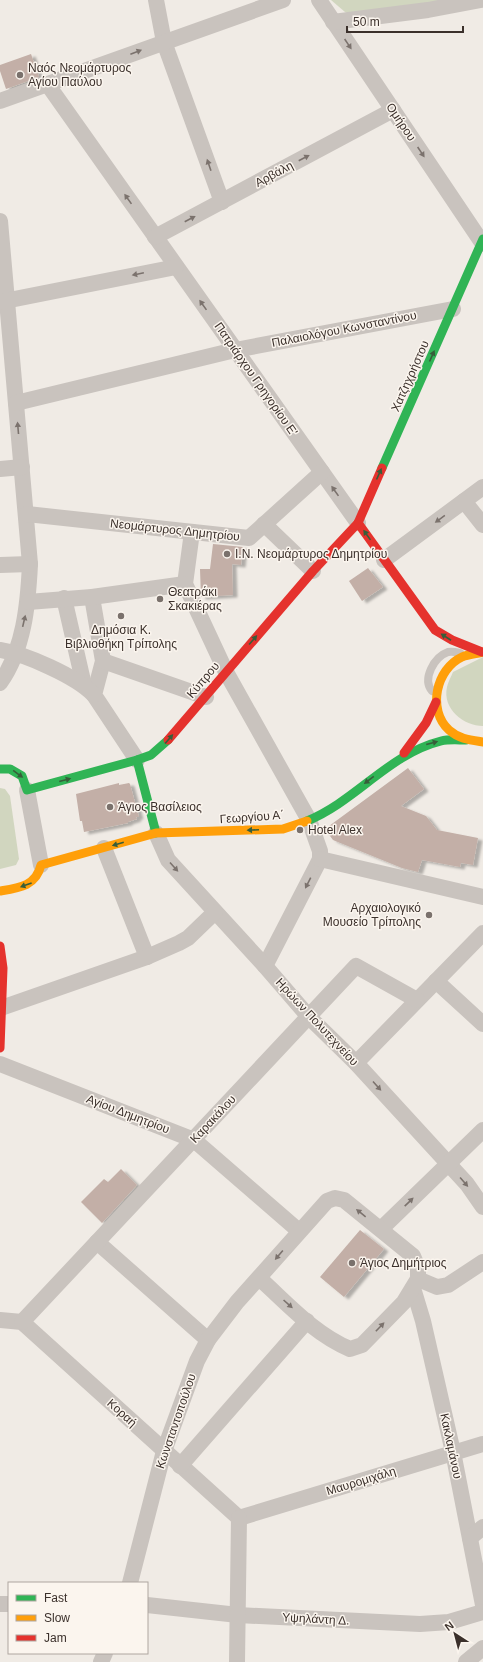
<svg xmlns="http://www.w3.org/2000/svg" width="483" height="1662" font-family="Helvetica,sans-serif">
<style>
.green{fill:#d1d6bf}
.building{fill:#c3afa7;filter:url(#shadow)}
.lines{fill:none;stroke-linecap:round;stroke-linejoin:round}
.lane{stroke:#c9c3be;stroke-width:8}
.street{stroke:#c9c3be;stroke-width:16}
.fast{stroke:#30b455;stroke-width:9}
.slow{stroke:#ff9f0a;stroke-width:9}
.jam{stroke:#e5322d;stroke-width:9}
.oneway{fill:#7b726d}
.oneway2{fill:#375e3a}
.poi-dot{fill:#7a716c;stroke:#fbf5ee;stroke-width:1.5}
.labels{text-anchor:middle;stroke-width:3;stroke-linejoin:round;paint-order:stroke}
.poi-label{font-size:12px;fill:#3b302b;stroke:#fbf5ee;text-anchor:start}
.street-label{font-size:12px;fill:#3b302b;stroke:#fbf5ee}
</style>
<defs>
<filter id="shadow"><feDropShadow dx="4.5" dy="2.5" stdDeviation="1" flood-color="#0004"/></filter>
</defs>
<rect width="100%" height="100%" fill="#f0ebe5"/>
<g class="green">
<path d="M 331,0 L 449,0 L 351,15 L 345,12 Z"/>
<path d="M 483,657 L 483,726 C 464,726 442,709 447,687 C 448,682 451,677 453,672 Z"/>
<path d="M 0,788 L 5,789 L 10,796 L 19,859 L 16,865 L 0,869 Z"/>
</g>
<g class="building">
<path d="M 31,54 L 39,77 L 6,89 L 0,71 L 0,65 Z"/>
<path d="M 213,544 L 243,547 L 241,565 L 232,564 L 233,595 L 201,597 L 200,569 L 210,569 Z"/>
<path d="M 368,568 L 383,587 L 362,601 L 349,581 Z"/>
<path d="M 408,768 L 424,789 L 401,806 L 426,816 L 437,830 L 478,838 L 473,865 L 461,863 L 460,867 L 422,860 L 418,872 L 402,868 L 333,840 L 325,829 Z"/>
<path d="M 119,783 L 119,785 L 129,783 L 130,784 L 139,817 L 136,817 L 137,819 L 128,822 L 128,823 L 84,832 L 82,821 L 80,821 L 76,794 Z"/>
<path d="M 121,1169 L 137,1185 L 102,1223 L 81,1202 L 104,1179 L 108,1182 Z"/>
<path d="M 360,1230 L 384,1249 L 344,1297 L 320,1277 Z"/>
</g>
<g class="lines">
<path class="lane" d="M 432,691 C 422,679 434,657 448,652 C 452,651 456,652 460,653"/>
<g class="street">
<path d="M 156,0 L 164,42 L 222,202"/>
<path d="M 319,0 L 483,244"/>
<path d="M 333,22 L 428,10 L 481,0"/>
<path d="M 48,85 L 358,523"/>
<path d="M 0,101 L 283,0"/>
<path d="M 0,221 L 30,564 C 28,605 24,649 0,683"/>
<path d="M 155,237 L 393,110"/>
<path d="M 0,302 L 176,267"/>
<path d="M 16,403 L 235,350 L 453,309"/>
<path d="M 0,469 L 22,467"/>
<path d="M 464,501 L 483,525"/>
<path d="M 27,514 L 249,538 L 322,472"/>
<path d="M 264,524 L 313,571"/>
<path d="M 192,532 L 185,584 L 226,672 L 309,820 L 320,851 L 320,859 L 316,867 L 265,966"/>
<path d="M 384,560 L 483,487"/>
<path d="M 0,565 L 30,564"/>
<path d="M 92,597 L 103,661 L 94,695 L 137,760"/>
<path d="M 64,598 L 84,685"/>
<path d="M 28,602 L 92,597 L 185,584"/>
<path d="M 0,650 C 25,654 76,676 94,695"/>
<path d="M 103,661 L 206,697"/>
<path d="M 27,790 L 41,865"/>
<path d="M 156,833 L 168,860 L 265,966 L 309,1017 L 356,1063 L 467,1184 L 483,1207"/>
<path d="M 104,848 L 147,957"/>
<path d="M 320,859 L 483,897"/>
<path d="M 436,981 L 483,1024"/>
<path d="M 1,1008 L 147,957 L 179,943 L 188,938 L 215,912"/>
<path d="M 356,1063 L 483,933"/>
<path d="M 0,1064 L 194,1140 L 299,1231"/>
<path d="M 381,1229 L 483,1130"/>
<path d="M 97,1242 L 208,1340"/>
<path d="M 418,1279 L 437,1287 L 448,1285 L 483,1262"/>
<path d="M 413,1288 L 423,1321 L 453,1452 L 483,1605"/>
<path d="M 0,1320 L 22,1322 L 239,1518"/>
<path d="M 22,1322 L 356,966 L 417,1000"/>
<path d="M 180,1466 L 307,1321"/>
<path d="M 239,1518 L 483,1444"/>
<path d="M 470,1538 L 483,1527"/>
<path d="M 130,1583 L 164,1451 L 197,1361 L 208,1340 L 237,1302 L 327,1201 L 335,1198 L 344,1200 L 413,1256 L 418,1268 L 418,1279 L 404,1302 L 362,1345 L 350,1349 C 314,1334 287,1303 259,1278"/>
<path d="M 0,1604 L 9,1604"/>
<path d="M 147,1605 L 238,1615 L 420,1624 L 449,1622 L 483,1612"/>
<path d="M 101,1662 L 105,1653"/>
<path d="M 237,1662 L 239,1518"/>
<path d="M 466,1662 L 483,1648"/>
</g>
<g class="fast">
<path d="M 382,468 L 483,239"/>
<path d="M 137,760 L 156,833"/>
<path d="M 0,769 L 10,769 L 22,776 L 27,790 L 137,760 L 151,755 L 168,740"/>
<path d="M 307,821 C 356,801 389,754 441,741 C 449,739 458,740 466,740"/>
</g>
<g class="slow">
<path d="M 483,652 C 476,654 468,654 462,657 C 436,669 427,710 449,730 C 459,739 470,740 483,742"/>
<path d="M 0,891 C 19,888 36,886 41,865 L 156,833 L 283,829 L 307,821"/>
</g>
<g class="jam">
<path d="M 358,523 L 435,630 L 452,640 L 482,652"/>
<path d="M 168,740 L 313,571 L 358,523 L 382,468"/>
<path d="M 404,753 L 426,723 L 436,702"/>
<path d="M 0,946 L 3,968 L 0,1048"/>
</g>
</g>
<defs><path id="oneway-solid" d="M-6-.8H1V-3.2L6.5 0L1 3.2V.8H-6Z"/></defs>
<g class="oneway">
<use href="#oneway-solid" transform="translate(348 44) rotate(56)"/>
<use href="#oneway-solid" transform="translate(136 52) rotate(-21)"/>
<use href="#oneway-solid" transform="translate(421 152) rotate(56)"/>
<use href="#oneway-solid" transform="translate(304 158) rotate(-28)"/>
<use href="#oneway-solid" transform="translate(209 165) rotate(-109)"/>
<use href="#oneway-solid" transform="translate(128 199) rotate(-125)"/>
<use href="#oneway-solid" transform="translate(190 219) rotate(-28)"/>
<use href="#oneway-solid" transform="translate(138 274) rotate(168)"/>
<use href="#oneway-solid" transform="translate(203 305) rotate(-125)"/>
<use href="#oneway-solid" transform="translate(18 428) rotate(-95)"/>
<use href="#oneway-solid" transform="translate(335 491) rotate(-125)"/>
<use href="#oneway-solid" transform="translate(440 519) rotate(144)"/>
<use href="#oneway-solid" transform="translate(24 621) rotate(-77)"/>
<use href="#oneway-solid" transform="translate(174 867) rotate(48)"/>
<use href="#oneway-solid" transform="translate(308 883) rotate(117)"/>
<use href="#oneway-solid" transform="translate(377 1086) rotate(48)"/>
<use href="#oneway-solid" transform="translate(464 1182) rotate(49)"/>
<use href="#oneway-solid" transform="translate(409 1202) rotate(-44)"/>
<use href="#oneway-solid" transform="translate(361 1213) rotate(-141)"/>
<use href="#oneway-solid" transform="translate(279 1255) rotate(130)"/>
<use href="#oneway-solid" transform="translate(288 1304) rotate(42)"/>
<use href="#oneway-solid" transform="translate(380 1327) rotate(-46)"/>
</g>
<g class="oneway2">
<use href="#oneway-solid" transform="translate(432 356) rotate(-66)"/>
<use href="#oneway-solid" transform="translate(379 474) rotate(-66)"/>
<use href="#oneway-solid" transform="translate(367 535) rotate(-125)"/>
<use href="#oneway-solid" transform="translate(446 637) rotate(-147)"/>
<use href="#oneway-solid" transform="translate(253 640) rotate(-49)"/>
<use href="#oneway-solid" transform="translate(169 739) rotate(-49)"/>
<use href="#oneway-solid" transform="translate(432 743) rotate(-15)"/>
<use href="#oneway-solid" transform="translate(18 774) rotate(36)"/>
<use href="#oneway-solid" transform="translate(65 780) rotate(-15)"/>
<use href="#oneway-solid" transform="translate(369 780) rotate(143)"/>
<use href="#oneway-solid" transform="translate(253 830) rotate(178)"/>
<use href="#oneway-solid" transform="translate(118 844) rotate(164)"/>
<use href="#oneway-solid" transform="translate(26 885) rotate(160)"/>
</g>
<g class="poi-dot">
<circle cx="20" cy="75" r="4"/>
<circle cx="227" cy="554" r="4"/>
<circle cx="160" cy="599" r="4"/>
<circle cx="121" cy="616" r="4"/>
<circle cx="110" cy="807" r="4"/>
<circle cx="300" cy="830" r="4"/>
<circle cx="429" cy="915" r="4"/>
<circle cx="352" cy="1263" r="4"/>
</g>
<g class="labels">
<g class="poi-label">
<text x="28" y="72">Ναός Νεομάρτυρος<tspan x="28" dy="14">Αγίου Παύλου</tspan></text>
<text x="235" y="558">Ι.Ν. Νεομάρτυρος Δημητρίου</text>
<text x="168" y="596">Θεατράκι<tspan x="168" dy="14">Σκακιέρας</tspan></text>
<text x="121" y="634" text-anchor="middle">Δημόσια Κ.<tspan x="121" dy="14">Βιβλιοθήκη Τρίπολης</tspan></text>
<text x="118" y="811">Άγιος Βασίλειος</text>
<text x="308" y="834">Hotel Alex</text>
<text x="421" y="912" text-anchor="end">Αρχαιολογικό<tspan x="421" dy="14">Μουσείο Τρίπολης</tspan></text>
<text x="360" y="1267">Άγιος Δημήτριος</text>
</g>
<g class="street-label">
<text transform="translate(401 122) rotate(56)" y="4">Ομήρου</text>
<text transform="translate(274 174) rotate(-28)" y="4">Αρβάλη</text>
<text transform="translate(344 329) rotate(-11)" y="4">Παλαιολόγου Κωνσταντίνου</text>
<text transform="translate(410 376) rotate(-66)" y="4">Χατζηχρήστου</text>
<text transform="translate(256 379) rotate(55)" y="4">Πατριάρχου Γρηγορίου Ε'</text>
<text transform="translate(175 530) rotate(6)" y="4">Νεομάρτυρος Δημητρίου</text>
<text transform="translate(203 680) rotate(-50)" y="4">Κύπρου</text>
<text transform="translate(252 817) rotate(-4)" y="4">Γεωργίου Α΄</text>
<text transform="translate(317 1022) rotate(47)" y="4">Ηρώων Πολυτεχνείου</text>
<text transform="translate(128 1114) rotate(21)" y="4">Αγίου Δημητρίου</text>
<text transform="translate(213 1119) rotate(-47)" y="4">Καρακάλου</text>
<text transform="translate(122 1413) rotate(42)" y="4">Κοραή</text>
<text transform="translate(176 1421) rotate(-71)" y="4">Κωνσταντοπούλου</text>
<text transform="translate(451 1446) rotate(78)" y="4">Κακλαμάνου</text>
<text transform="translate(361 1481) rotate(-17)" y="4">Μαυρομιχάλη</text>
<text transform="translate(316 1619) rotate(3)" y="4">Υψηλάντη Δ.</text>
</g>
</g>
<rect x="8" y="1582" width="140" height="72" fill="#fbf5ee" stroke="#aea6a0"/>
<rect x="16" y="1595" width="20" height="6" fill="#30b455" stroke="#aea6a0"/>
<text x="44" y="1602" font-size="12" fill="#3b302b">Fast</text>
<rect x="16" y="1615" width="20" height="6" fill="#ff9f0a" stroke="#aea6a0"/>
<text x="44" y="1622" font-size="12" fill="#3b302b">Slow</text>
<rect x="16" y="1635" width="20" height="6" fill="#e5322d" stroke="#aea6a0"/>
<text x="44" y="1642" font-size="12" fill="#3b302b">Jam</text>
<g transform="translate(455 1634) rotate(324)" stroke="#fbf5ee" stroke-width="3" paint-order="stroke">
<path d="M0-3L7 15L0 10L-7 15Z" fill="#3b302b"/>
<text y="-6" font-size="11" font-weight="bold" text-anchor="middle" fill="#3b302b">N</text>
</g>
<path d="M347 26v6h116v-6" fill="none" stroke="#3b302b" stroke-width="2"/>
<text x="353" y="26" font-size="12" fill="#3b302b" stroke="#fbf5ee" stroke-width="3" paint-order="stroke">50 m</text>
</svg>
